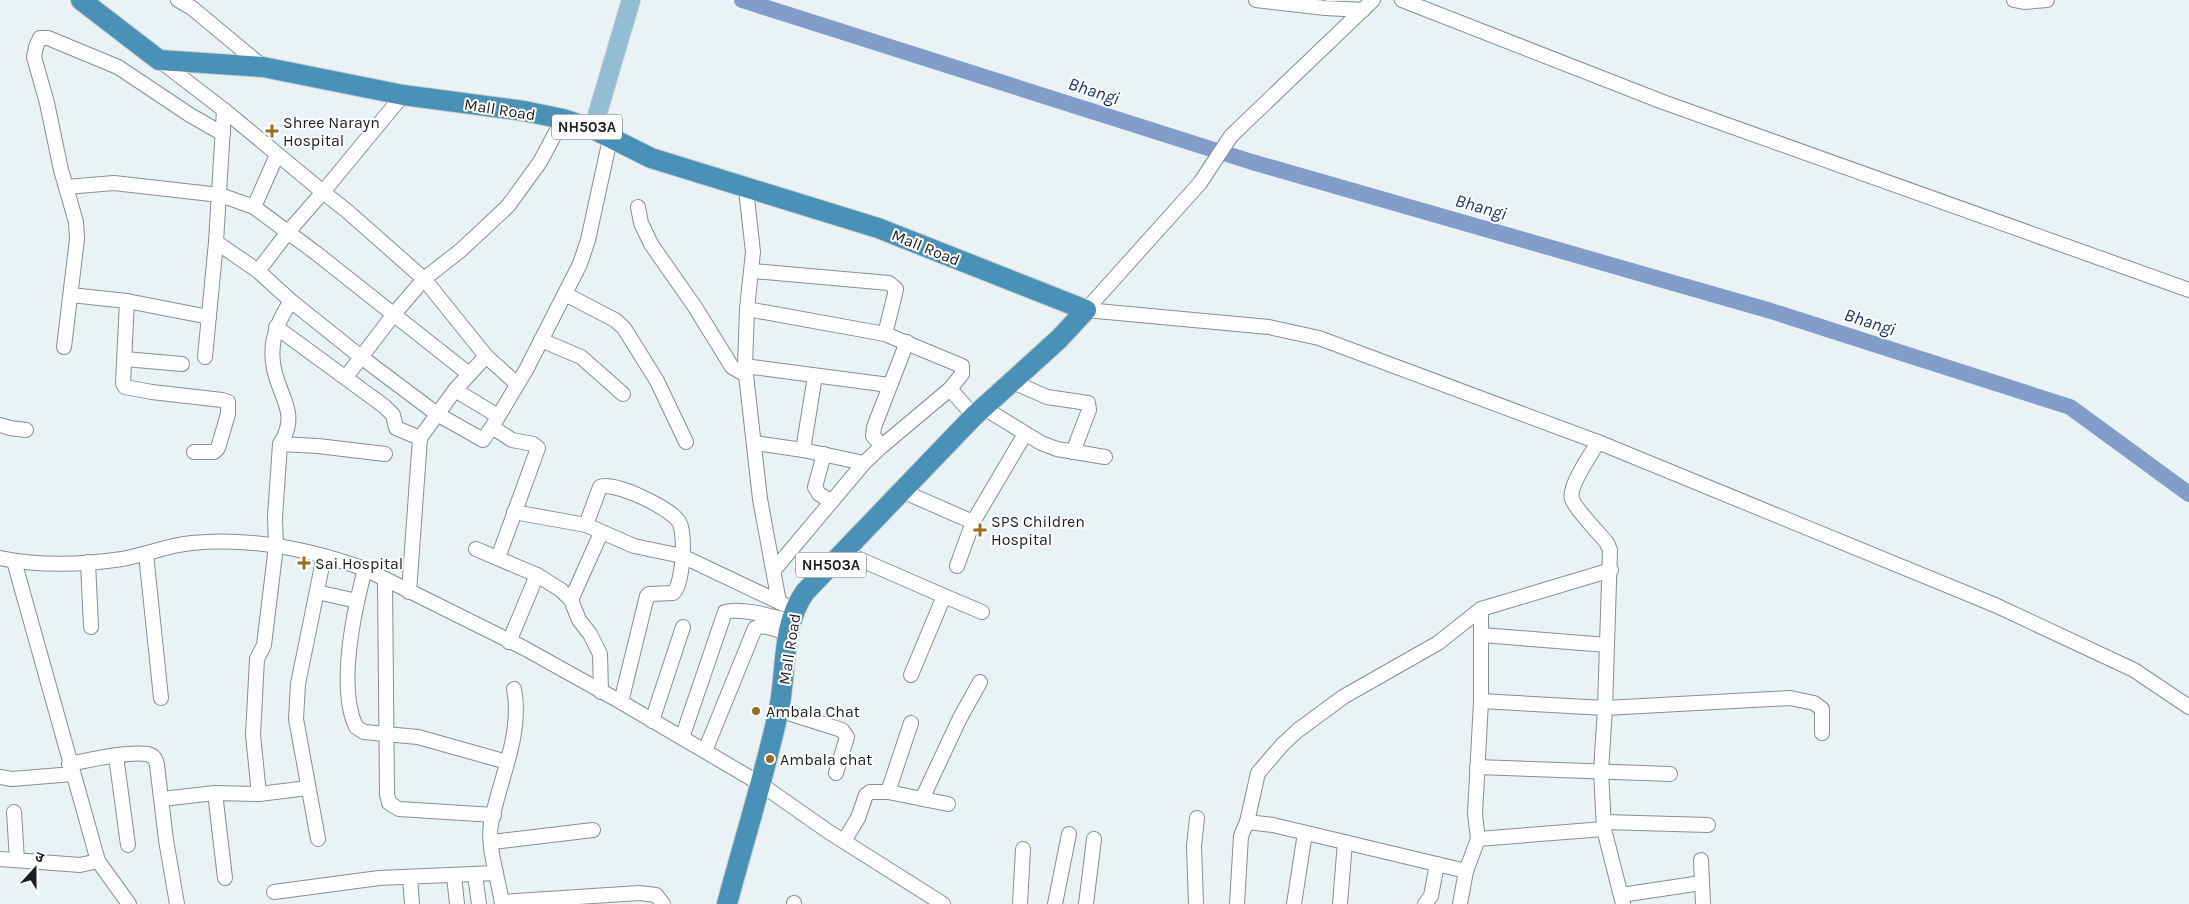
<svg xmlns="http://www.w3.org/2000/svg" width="2189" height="904" font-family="Karla,'Noto Sans Devanagari',sans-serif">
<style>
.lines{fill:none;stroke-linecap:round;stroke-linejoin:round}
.river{stroke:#829dca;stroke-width:16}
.minor-casing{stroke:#869091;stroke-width:16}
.major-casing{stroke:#cdcece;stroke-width:20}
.highway-casing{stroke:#cdcece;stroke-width:22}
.minor{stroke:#fff;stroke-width:14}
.major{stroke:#92bdd3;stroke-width:18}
.highway{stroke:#4991b6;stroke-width:20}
.poi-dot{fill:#9c6d1f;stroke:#fff;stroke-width:2}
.labels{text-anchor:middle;stroke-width:4;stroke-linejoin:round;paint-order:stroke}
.shield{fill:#fff;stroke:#5f6263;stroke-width:1}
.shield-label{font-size:15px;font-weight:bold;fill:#1b1f20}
.street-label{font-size:16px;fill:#1b1f20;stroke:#fff}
.poi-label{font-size:16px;fill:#1b1f20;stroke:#fff;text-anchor:start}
.water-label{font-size:18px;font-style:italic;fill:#15366c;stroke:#fff}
</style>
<rect width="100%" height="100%" fill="#e9f3f5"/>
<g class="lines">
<path class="river" d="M 742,0 L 1252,162 L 1771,311 L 2070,407 L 2189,494"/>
<g class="minor-casing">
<g id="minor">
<path d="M 178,0 L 192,8 L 263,67"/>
<path d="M 1256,0 L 1325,8 L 1363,10"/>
<path d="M 1402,0 L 1663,102 L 2189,290"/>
<path d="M 2014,0 L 2024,2 L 2047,0"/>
<path d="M 159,60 L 224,110 L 323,192 L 403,95"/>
<path d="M 277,155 L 254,207 L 316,253 L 469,374"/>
<path d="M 66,187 L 114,183 L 220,195 L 254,207"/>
<path d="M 746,189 L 753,252 L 747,309 L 745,366 L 760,499 L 779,602 L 783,604"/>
<path d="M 638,207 L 641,223 L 651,244 L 695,307 L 732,367 L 746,375"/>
<path d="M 216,242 L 258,271 L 291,301 L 361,357 L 437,414 L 483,440 L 492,427 L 526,370 L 580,264 L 588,240 L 610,139"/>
<path d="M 258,271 L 288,232 L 323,192 L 347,211 L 424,279 L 486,356 L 455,390 L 420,438 L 409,592"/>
<path d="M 753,271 L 889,283 L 896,289 L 895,294 L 885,334"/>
<path d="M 565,294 L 615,320 L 624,328 L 657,381 L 686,442"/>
<path d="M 71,295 L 127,301 L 123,383 L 125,387 L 152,392 L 222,400 L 228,402 L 228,414 L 218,448 L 214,452 L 194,452"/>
<path d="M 127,301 L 209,317"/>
<path d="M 747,309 L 885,334 L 962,366 L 962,374 L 950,389 L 882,446 L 864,463"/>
<path d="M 1086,310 L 1269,327 L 1319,338 L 1598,442 L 1995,605 L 2134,670 L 2189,707"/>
<path d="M 1086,310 L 1200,183 L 1231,136 L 1373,0"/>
<path d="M 276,327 L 384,406 L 393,415 L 396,428 L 420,438"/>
<path d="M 541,340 L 581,357 L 623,394"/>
<path d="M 64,347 L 77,239 L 76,222 L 61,170 L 47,103 L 34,57 L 36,47 L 40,38 L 48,38 L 118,67 L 190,115 L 223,134"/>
<path d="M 486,356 L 517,384"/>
<path d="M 205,357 L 216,242 L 224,110"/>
<path d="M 125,359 L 182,364"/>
<path d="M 745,366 L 889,385"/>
<path d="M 346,377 L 394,314 L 424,279 L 461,250 L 508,206 L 540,162 L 563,119"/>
<path d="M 1013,382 L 1047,397 L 1088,403 L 1089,410 L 1073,452"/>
<path d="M 950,389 L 974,416"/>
<path d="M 455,390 L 498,416"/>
<path d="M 984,408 L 1041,443 L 1057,449 L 1105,457"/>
<path d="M 0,425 L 10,428 L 26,430"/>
<path d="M 492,427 L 512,440 L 533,444 L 538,448 L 498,558"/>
<path d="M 1598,442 C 1591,455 1568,486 1572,499 C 1575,509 1600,534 1607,543 L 1610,550 L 1605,708 L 1601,771 L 1604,829 L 1623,904"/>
<path d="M 755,443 L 803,450 L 864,463 L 774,570"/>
<path d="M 280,444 C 301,412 277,396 273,363 C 270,339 278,321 291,301"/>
<path d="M 882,446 L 873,436 L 874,427 L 907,342"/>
<path d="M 803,450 L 815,376"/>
<path d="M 824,454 L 815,487 L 819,494 L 831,501"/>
<path d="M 902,491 L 973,522"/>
<path d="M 514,512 L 586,525"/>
<path d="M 476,549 L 537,575 L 561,590 L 571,600 L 579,620 L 590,634 L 600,654 L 601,692"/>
<path d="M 843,552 L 944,596 L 911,675"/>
<path d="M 146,554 L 161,698"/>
<path d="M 0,558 C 39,566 82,565 122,559 C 146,555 168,545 192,543 C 251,537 309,549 365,569 L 524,648 L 621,702 L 759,783 L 829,832 L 943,904"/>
<path d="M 14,561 L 98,861 L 129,904"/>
<path d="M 88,562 L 91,627"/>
<path d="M 957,566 L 973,522 L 1025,434"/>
<path d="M 365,569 C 354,611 337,686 356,727 L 364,732 L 418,737 L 507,762"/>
<path d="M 385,579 L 387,794 L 389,803 L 399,809 L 494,815"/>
<path d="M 317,592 L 357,601"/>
<path d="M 944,596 L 982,612"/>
<path d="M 571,600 L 601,533"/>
<path d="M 1481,609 L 1611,570"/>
<path d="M 1482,635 L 1607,645"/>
<path d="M 509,642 L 537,575"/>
<path d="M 1481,701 L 1605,708 L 1790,698 L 1814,703 L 1822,709 L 1822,733"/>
<path d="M 621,702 L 647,596 L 649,594 L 673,593 C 683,586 686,533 679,522 C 671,508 614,481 600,487 L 586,525 L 634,546 L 682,556 L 779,602"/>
<path d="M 779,710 L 842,730 L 847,737 L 836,773"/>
<path d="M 652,721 L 683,627"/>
<path d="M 682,738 L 725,612 C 741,607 774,617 790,621"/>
<path d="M 705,751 L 755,628 C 764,623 779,631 789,634"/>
<path d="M 116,756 L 128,845"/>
<path d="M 69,764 C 90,760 127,751 147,754 C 153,755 156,759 157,765 L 166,840 L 177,904"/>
<path d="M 1477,767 L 1670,774"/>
<path d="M 0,777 L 12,779 L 73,774"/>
<path d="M 888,792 L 911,723"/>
<path d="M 215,793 L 225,878"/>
<path d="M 259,794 L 253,735 L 257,659 L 264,645 L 276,546 L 275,517 L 280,444 L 318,446 L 385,454"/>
<path d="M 162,799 L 215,793 L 259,794 L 308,788"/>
<path d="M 922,799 L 960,718 L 980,682"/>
<path d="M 14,812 L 17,860"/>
<path d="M 1247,822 L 1258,773 L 1282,745 L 1297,731 L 1343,697 L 1438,643 L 1481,609 L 1481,701 L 1475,814 L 1478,839 L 1604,829"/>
<path d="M 1604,822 L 1708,825"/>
<path d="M 318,839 L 296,719 L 298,684 L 324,556"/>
<path d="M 844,841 L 858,818 L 866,795 L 870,792 L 888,792 L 948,804"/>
<path d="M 492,842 L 593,830"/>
<path d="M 0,859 L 80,865 L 98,861"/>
<path d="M 1701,860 L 1703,904"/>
<path d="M 475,875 L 479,904"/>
<path d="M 454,876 L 457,904"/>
<path d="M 410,878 L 412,904"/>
<path d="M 274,892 L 379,878 L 496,873"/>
<path d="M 1621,895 L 1701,883"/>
<path d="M 502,902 L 639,893 L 656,895 L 663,904"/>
<path d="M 502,904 C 499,880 487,848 491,824 C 499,780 523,734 514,689"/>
<path d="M 794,904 L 794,903"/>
<path d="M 1020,904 L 1023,849"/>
<path d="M 1055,904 L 1069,834"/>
<path d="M 1086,904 L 1094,839"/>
<path d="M 1196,904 L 1194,846 L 1197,818"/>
<path d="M 1237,904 L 1241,836 L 1247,822 L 1273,825 L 1466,871 L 1478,839"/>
<path d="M 1294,904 L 1305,833"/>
<path d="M 1340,904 L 1345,842"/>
<path d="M 1425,904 L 1431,896 L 1437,864"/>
<path d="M 1460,904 L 1466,871"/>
</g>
</g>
<g class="major-casing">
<path id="major" d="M 593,129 L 631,0"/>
</g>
<g class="highway-casing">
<path id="highway" d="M 81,0 L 159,60 L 263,67 L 403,95 L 524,111 L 563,119 L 593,129 L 651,158 L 878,228 L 1086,310 L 1059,339 L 974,416 L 805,592 C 781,626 787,670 779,709 C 765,774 744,840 727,904"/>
</g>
<use href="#minor" class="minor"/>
<use href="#major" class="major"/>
<use href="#highway" class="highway"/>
</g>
<g class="poi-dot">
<path d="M269.5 123.5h5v5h5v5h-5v5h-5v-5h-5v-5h5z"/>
<path d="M977.5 522.5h5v5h5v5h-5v5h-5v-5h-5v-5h5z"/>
<path d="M301.5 555.5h5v5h5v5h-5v5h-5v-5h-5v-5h5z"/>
<circle cx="756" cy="711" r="5"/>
<circle cx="770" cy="759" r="5"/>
</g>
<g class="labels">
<g class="shield">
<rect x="552" y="114.5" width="70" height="25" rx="4"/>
<rect x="796" y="552.5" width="70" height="25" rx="4"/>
</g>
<g class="shield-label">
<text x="587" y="132">NH503A</text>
<text x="831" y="570">NH503A</text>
</g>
<g class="street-label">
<text transform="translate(500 109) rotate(9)" y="6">Mall Road</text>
<text transform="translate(926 247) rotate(22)" y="6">Mall Road</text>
<text transform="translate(789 649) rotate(-81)" y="6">Mall Road</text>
</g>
<g class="poi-label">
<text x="283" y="128">Shree Narayn<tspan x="283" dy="18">Hospital</tspan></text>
<text x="991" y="527">SPS Children<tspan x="991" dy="18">Hospital</tspan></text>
<text x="315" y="569">Sai Hospital</text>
<text x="766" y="717">Ambala Chat</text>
<text x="780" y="765">Ambala chat</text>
</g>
<g class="water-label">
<text transform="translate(1094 91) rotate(18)" y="6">Bhangi</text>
<text transform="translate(1481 207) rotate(16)" y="6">Bhangi</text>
<text transform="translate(1870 322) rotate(18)" y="6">Bhangi</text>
</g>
</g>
<g transform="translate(35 869) rotate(21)" stroke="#ffffff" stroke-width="4" paint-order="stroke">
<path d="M0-4L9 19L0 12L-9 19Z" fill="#1b1f20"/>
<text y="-8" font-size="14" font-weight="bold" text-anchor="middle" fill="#1b1f20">उ</text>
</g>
</svg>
